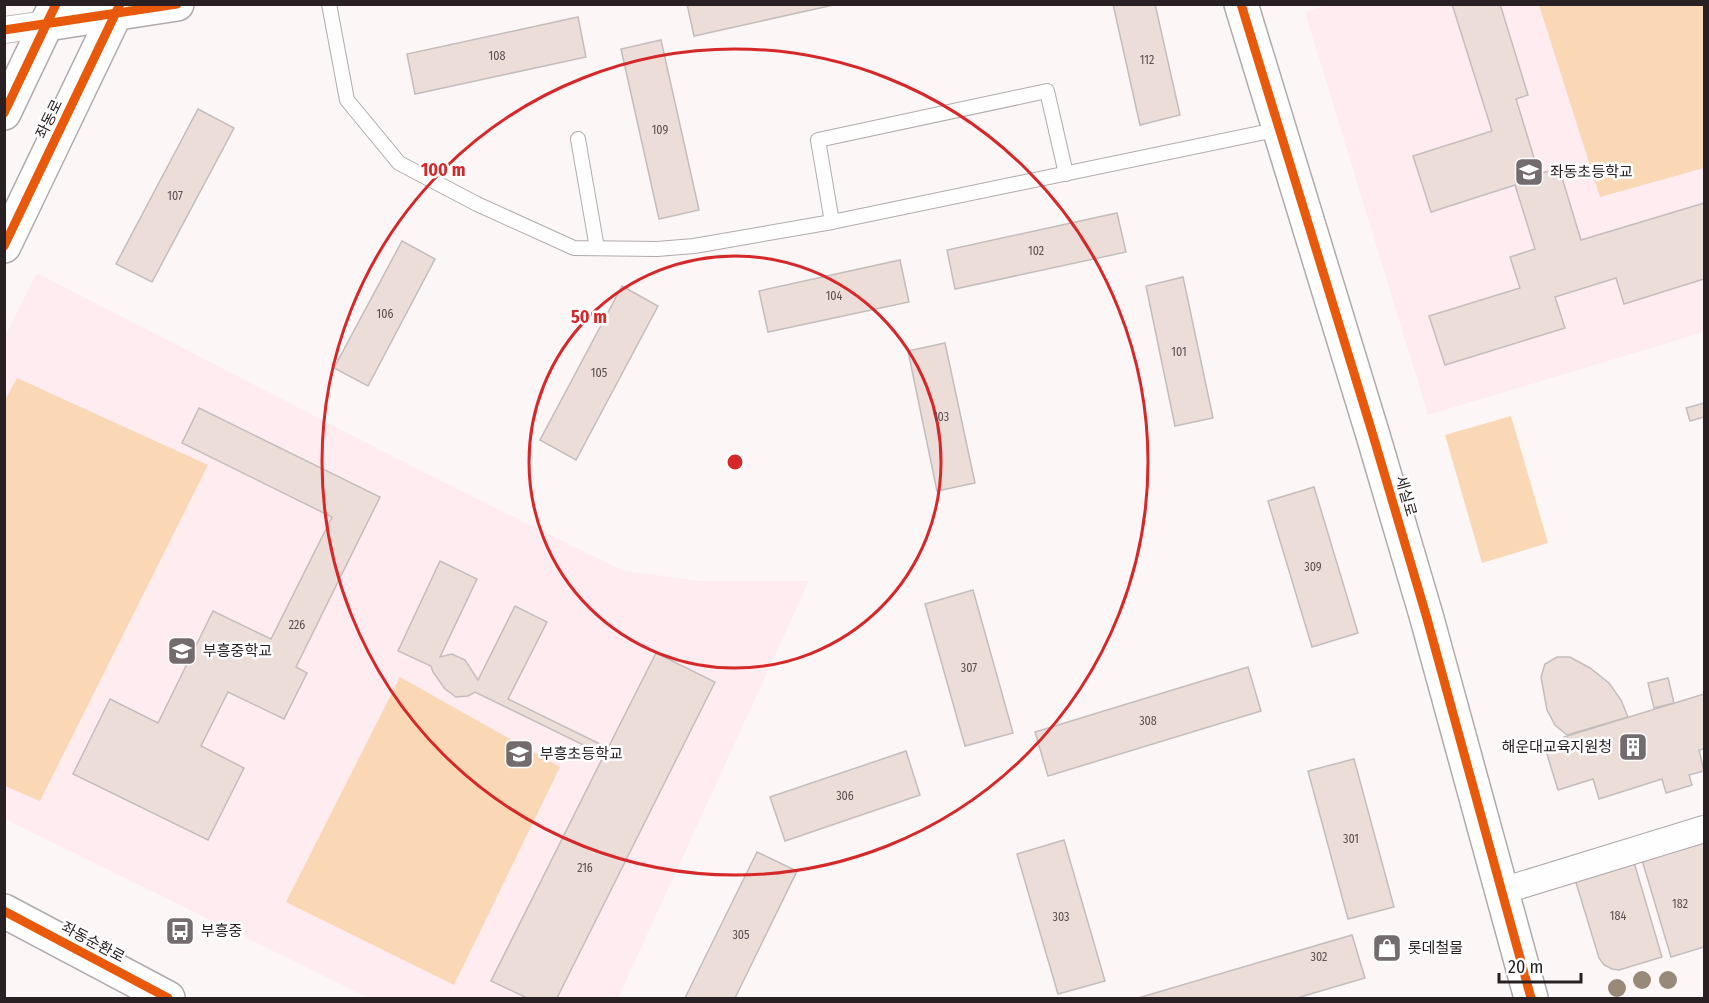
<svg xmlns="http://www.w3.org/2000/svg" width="1709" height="1003" font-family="'Fira Sans Condensed','Noto Sans KR',sans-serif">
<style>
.built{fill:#feecf0}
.grass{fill:#fad8b5}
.building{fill:#edddd9;stroke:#c4bdbc;stroke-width:1.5}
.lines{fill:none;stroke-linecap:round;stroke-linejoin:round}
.lane-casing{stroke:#b1aaac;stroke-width:16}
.street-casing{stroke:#b1aaac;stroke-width:28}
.secondary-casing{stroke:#b1aaac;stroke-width:36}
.lane{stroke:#fffefe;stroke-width:14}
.street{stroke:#fffefe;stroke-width:26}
.secondary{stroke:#fffefe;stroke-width:33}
.cycleway-casing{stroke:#fff;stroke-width:13}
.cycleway{stroke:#e8590c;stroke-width:9}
.tree{fill:#988979}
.ring{fill:none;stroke:#d62828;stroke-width:3}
.labels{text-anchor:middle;stroke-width:5;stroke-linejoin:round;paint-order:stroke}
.number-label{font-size:12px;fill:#5a4f50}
.street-label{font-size:15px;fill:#292023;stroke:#fff}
.poi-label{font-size:15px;fill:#292023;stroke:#fff;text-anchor:start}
.centre{fill:#d62828;stroke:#fff;stroke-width:3}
.ring-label{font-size:18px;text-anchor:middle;font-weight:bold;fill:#d62828;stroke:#fff;stroke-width:5;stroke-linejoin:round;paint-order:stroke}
</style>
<rect width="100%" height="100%" fill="#fcf6f7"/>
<g class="built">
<path d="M 1330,4 L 1704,5 L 1704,332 L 1428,415 L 1305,12 Z"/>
<path d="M 37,273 L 445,483 L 624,571 L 701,581 L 809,581 L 618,998 L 369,998 L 5,819 L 4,339 Z"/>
</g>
<g class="grass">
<path d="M 1539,5 L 1704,5 L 1704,168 L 1600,197 Z"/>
<path d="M 17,378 L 208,465 L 40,801 L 5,786 L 4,402 Z"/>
<path d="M 1511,416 L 1548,543 L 1482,563 L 1445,435 Z"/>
<path d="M 400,677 L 560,767 L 454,985 L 286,902 Z"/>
</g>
<g class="building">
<path d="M 687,4 L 838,4 L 694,36 Z"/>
<path d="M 1113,4 L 1155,4 L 1180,115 L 1140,125 Z"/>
<path d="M 1452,4 L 1500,4 L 1528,95 L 1516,99 L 1539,174 L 1559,168 L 1581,240 L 1704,203 L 1704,279 L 1624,304 L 1616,278 L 1555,297 L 1565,328 L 1445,365 L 1429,316 L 1520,288 L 1510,257 L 1535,249 L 1515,185 L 1431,212 L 1413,156 L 1492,131 Z"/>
<path d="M 578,17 L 586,57 L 415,94 L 407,54 Z"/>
<path d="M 661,40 L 699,210 L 659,219 L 621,49 Z"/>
<path d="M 198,109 L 234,128 L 152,282 L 116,264 Z"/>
<path d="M 1117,213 L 1126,252 L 955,289 L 947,250 Z"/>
<path d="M 402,241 L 435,259 L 368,386 L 334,368 Z"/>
<path d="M 900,260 L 909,302 L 768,332 L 759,291 Z"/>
<path d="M 1183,277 L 1213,418 L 1175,426 L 1146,286 Z"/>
<path d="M 622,286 L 658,306 L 576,460 L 540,440 Z"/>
<path d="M 945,343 L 975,483 L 937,491 L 908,351 Z"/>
<path d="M 1704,403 L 1704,417 L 1690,421 L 1686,408 Z"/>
<path d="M 199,408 L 380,497 L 296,667 L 307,673 L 284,719 L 228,692 L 201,746 L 244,768 L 208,840 L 73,774 L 110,699 L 158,723 L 213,611 L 271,639 L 332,517 L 182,443 Z"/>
<path d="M 1314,487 L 1358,633 L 1312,647 L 1268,501 Z"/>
<path d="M 440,561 L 477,579 L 440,657 L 452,654 L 465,660 L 478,680 L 515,606 L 547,622 L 508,699 L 608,748 L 656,653 L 715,682 L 557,998 L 527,998 L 491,981 L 604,755 L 475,692 L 468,696 L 456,697 L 445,689 L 433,672 L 431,666 L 398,651 Z"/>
<path d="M 973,590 L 1013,733 L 965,746 L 925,604 Z"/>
<path d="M 1557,657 L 1570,657 L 1590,668 L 1609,683 L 1621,700 L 1628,717 L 1567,735 L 1555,725 L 1547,710 L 1541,677 L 1545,664 Z"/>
<path d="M 1248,667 L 1261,711 L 1048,776 L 1035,732 Z"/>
<path d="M 1668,678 L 1674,703 L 1654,708 L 1648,683 Z"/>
<path d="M 1704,694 L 1704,749 L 1699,750 L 1704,771 L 1689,775 L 1692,785 L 1666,793 L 1662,779 L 1599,799 L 1593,779 L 1558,790 L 1546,751 L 1567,745 L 1564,737 Z"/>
<path d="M 906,751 L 920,795 L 785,841 L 770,797 Z"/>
<path d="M 1354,759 L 1394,907 L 1348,919 L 1308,771 Z"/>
<path d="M 1064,840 L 1105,981 L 1058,994 L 1017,854 Z"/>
<path d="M 1704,842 L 1704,947 L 1671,957 L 1642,860 Z"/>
<path d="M 757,852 L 797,871 L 735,998 L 685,998 Z"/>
<path d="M 1633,859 L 1662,957 L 1619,970 L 1612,969 L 1604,965 L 1599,958 L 1574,876 Z"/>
<path d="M 1352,935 L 1365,978 L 1297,998 L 1138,998 Z"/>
</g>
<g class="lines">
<g class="lane-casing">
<g id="lane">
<path d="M 329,4 L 347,100 L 399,163 L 477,204 L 574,248 L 657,249 L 694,246 L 832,222 L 1280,129"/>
<path d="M 578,139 L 597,248"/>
<path d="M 832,222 L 818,140 L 1047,91 L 1066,174"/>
</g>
</g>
<g class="street-casing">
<g id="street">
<path d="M 4,30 L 47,24"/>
<path d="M 1502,891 L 1704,829"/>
</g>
</g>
<g class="secondary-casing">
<g id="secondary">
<path d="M 1241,4 L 1372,432 L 1426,615 L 1531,998"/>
<path d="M 47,24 L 177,4"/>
<path d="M 4,113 L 56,4"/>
<path d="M 4,246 L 120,4"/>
<path d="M 4,911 L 168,998"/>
</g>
</g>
<use href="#lane" class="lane"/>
<use href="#street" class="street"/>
<use href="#secondary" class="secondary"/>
<g class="cycleway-casing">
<g id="cycleway">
<path d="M 1241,4 L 1372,432 L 1426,615 L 1531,998"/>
<path d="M 4,30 L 177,4"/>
<path d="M 4,113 L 56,4"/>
<path d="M 4,246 L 120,4"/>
<path d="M 4,911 L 168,998"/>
</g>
</g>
<use href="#cycleway" class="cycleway"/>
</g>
<g class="tree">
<circle cx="1642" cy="980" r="9"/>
<circle cx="1668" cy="980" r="9"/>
<circle cx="1617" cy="988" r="9"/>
</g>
<g class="ring">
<circle cx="735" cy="462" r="206"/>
<circle cx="735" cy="462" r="413"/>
</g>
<defs>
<g id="school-square" transform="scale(1.5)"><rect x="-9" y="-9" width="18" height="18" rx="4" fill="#736b6d" stroke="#fff"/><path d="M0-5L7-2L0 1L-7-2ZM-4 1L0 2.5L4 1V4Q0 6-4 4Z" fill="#fff"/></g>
<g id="building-square" transform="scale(1.5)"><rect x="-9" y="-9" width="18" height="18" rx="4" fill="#736b6d" stroke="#fff"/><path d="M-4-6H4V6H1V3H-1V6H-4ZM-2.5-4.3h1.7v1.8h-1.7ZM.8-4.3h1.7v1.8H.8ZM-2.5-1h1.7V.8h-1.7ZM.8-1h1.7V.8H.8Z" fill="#fff"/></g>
<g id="bus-square" transform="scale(1.5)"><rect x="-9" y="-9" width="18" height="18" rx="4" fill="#736b6d" stroke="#fff"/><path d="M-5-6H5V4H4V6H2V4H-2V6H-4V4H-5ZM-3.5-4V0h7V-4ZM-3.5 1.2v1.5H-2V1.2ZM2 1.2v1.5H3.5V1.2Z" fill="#fff"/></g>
<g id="shop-square" transform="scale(1.5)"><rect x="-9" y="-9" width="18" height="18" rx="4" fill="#736b6d" stroke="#fff"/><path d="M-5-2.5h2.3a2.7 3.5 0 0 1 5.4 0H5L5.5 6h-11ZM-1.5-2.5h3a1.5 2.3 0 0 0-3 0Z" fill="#fff"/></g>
</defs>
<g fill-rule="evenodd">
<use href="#school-square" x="1529" y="172"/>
<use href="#school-square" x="182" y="651"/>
<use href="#building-square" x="1633" y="747"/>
<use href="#school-square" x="519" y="754"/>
<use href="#bus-square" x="180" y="931"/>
<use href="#shop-square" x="1387" y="948"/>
</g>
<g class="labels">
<g class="number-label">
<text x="497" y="60">108</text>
<text x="1147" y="64">112</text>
<text x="660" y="134">109</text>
<text x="175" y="200">107</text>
<text x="1036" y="255">102</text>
<text x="834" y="300">104</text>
<text x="385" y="318">106</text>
<text x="1179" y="356">101</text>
<text x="599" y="377">105</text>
<text x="941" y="421">103</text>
<text x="1313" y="571">309</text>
<text x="297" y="629">226</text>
<text x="969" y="672">307</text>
<text x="1148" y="725">308</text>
<text x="845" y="800">306</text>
<text x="1351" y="843">301</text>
<text x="585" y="872">216</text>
<text x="1680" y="908">182</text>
<text x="1618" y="920">184</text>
<text x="1061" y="921">303</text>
<text x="741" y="939">305</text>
<text x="1319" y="961">302</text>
</g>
<g class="street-label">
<text transform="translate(49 119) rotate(-64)" y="5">좌동로</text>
<text transform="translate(1406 496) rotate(74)" y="5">세실로</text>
<text transform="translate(93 942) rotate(28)" y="5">좌동순환로</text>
</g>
<g class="poi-label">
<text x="1550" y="177">좌동초등학교</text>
<text x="203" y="656">부흥중학교</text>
<text x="1612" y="752" text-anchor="end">해운대교육지원청</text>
<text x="540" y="759">부흥초등학교</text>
<text x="201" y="936">부흥중</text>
<text x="1408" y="953">롯데철물</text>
</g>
</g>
<circle cx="735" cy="462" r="9" class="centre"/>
<g class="ring-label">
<text x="443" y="176">100 m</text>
<text x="589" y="323">50 m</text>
</g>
<rect width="1709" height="1003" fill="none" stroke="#292023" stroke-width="12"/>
<path d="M1499 973v9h82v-9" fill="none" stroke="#292023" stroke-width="3"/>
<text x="1508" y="973" font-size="18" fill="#292023" stroke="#ffffff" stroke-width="4.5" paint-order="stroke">20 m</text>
</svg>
